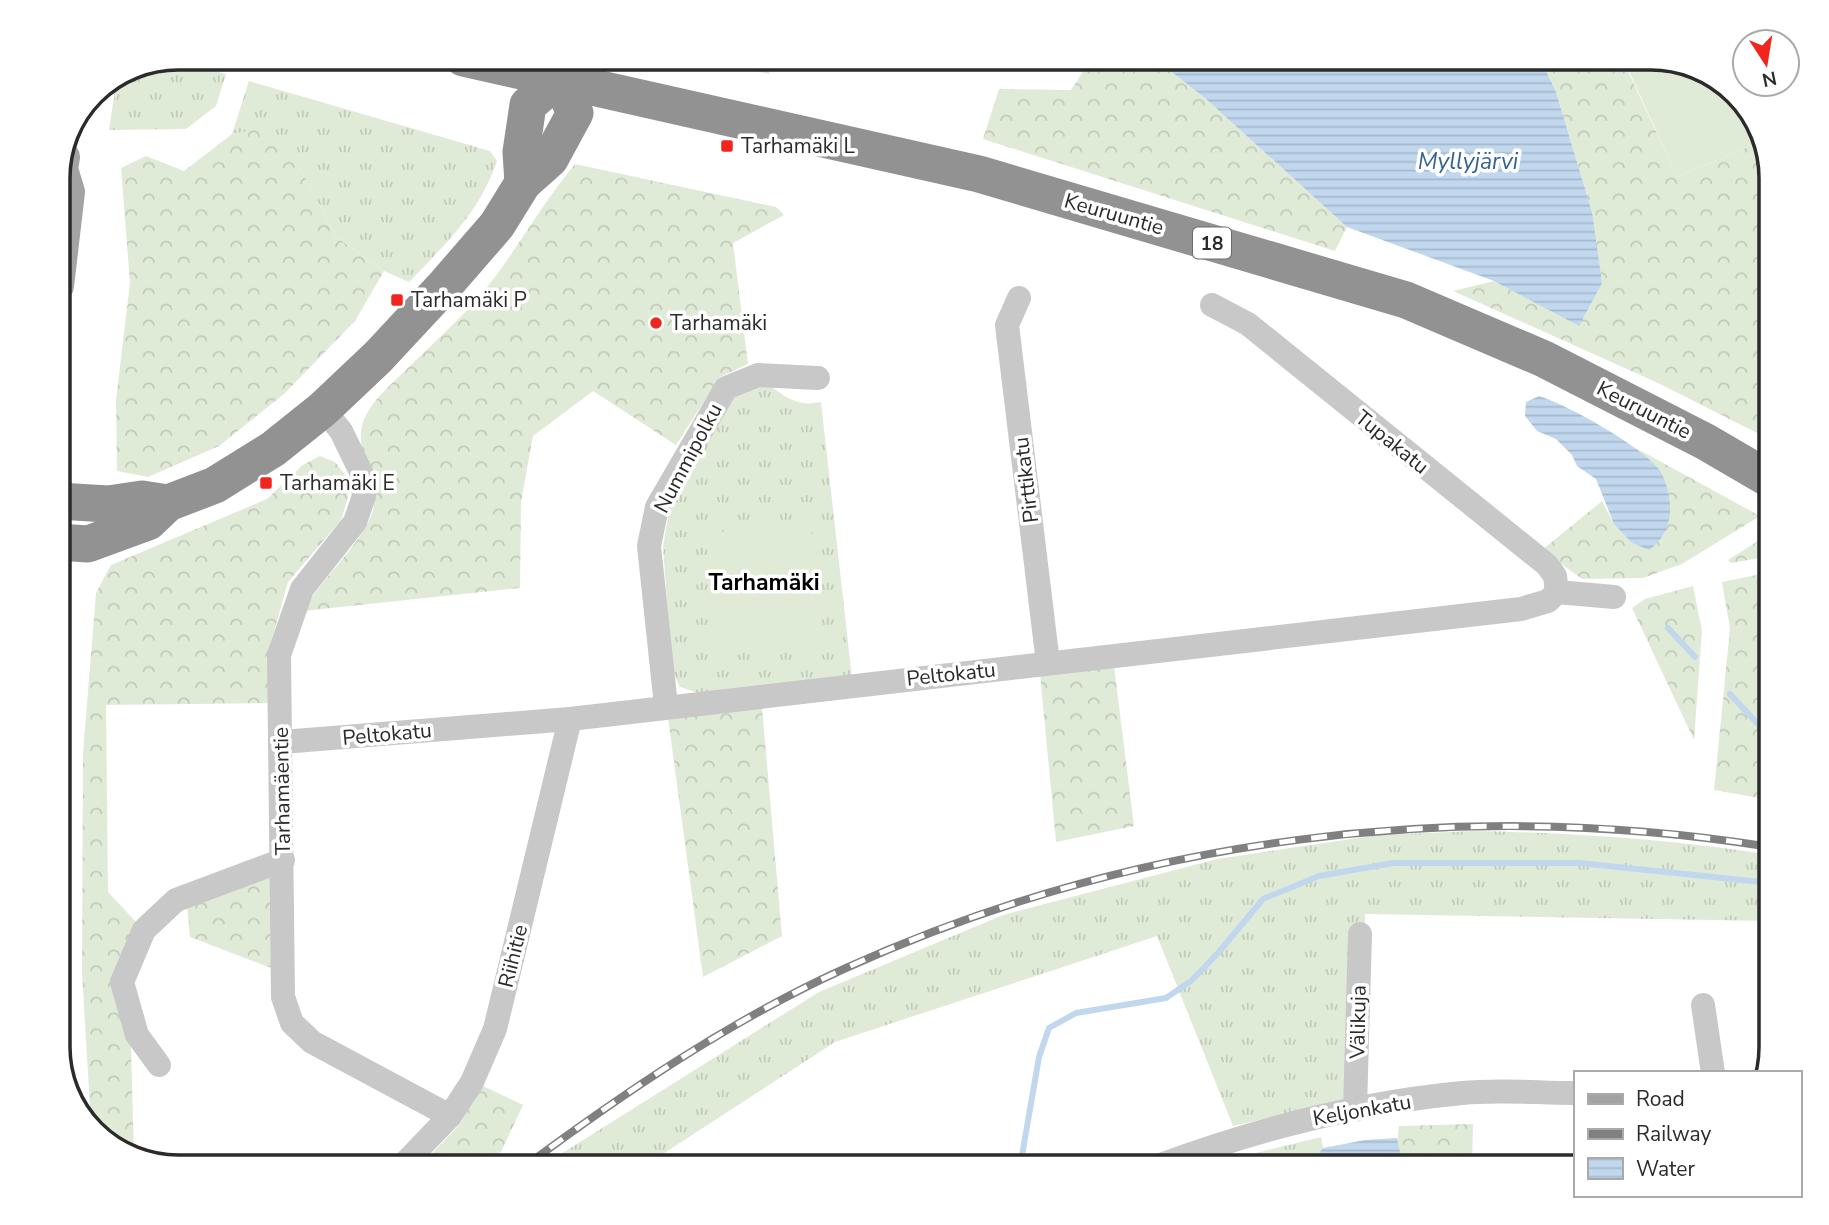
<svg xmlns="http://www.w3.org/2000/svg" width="1829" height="1225" font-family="'Nunito Sans',sans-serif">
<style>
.grass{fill:url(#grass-tufts)}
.forest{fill:url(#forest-crowns)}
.pitch{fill:#e0ebd7}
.water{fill:url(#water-rules)}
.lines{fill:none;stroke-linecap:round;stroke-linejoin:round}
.stream{stroke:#c1d7ed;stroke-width:6}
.minor{stroke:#c8c8c8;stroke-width:24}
.major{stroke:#a3a3a3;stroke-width:32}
.highway{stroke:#929292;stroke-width:37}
.rail-casing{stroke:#808080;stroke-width:8}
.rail{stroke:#fff;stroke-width:5;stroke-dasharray:16;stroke-linecap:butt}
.poi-dot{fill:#f2241e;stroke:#fff;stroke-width:2.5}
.labels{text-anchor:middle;stroke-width:7;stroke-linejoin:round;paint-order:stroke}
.shield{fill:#fff;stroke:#6b6b6b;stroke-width:2}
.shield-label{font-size:19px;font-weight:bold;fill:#2b2b2b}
.poi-label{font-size:21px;fill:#2b2b2b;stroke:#fff;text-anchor:start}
.street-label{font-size:21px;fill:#2b2b2b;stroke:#fff}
.water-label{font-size:23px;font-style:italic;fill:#346493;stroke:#fff}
.neighbourhood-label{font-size:23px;font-weight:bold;fill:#000;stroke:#fff}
.rim{fill:none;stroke:#2b2b2b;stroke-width:3.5}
</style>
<defs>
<pattern id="grass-tufts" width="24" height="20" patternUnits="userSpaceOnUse" patternTransform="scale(1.75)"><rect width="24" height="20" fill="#e0ebd7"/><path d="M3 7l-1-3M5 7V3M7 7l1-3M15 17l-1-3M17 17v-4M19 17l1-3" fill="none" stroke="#c0cab9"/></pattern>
<pattern id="forest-crowns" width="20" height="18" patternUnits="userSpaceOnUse" patternTransform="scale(1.75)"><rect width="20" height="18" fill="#e0ebd7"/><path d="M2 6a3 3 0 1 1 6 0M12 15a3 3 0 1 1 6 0" fill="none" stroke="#c0cab9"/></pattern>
<pattern id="water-rules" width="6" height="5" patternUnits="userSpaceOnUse" patternTransform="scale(1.75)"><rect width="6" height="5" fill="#c1d7ed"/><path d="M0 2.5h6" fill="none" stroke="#a6b9cb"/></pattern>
</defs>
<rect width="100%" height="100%" fill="#fff"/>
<g class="grass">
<path d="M 172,59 L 226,74 L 216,106 L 186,129 L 109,130 L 117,77 L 133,67 Z"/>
<path d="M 249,81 L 490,151 L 497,161 C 480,212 445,245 409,282 L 384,271 L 336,237 L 303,173 L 263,129 L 232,134 Z"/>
<path d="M 769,385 C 787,398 798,407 821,402 L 852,678 L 698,693 L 680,687 L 672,671 L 663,547 L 669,510 L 731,400 L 746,387 Z"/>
<path d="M 1474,831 C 1574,833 1672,839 1771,855 L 1771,921 L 1365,914 L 1365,1096 L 1233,1126 L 1157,936 L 835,1042 L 643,1167 L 546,1167 L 556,1157 L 819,992 L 1003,915 L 1217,859 L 1378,835 Z"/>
<path d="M 1321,1137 L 1323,1148 L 1311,1163 L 1313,1167 L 1215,1167 L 1247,1155 Z"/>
</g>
<g class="forest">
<path d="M 683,58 L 773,58 L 769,74 Z"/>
<path d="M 1092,58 L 1154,58 L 1206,99 L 1347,227 L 1335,251 L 983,139 L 999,89 L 1071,90 Z"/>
<path d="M 1540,58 L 1622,58 L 1677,177 L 1762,141 L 1771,178 L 1771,440 L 1658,383 L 1453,291 L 1494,281 L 1578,325 L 1592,212 L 1556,92 Z"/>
<path d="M 263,128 L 303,173 L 336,237 L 384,271 L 355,321 L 284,394 L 219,446 L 148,477 L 117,471 L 116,400 L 130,283 L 121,168 L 146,156 L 184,171 L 232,134 Z"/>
<path d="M 575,164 L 776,207 L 784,215 L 733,243 L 748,364 L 720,377 L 676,445 L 593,391 L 533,436 L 521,502 L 520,588 L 303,611 C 320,580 370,536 374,505 C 379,477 353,451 363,423 C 370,401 391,385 406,370 C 430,346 456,323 478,298 C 514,256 540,206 575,164 Z"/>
<path d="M 1634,447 L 1760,516 L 1682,564 L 1643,578 L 1582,579 L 1542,550 L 1602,501 L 1614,524 L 1659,469 Z"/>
<path d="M 320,456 L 335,462 L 347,477 L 348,498 L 341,520 L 288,582 L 268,653 L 269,703 L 106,705 L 108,892 L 139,925 L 113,983 L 131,1048 L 134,1154 L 111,1147 L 91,1125 L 82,972 L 83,753 L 96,593 L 111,565 L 267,499 L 303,465 Z"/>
<path d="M 1771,533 L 1771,556 L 1731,563 L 1728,560 Z"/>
<path d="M 1771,572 L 1771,800 L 1714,790 L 1730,628 L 1722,582 Z"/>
<path d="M 1693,586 L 1702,631 L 1694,740 L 1632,608 L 1645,599 Z"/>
<path d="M 1114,666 L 1134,826 L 1056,842 L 1040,674 Z"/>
<path d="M 762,707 L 782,936 L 703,977 L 668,718 Z"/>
<path d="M 272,875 L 274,969 L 190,937 L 187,904 Z"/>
<path d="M 481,1085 L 523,1105 L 501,1152 L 485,1167 L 419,1167 L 460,1124 Z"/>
<path d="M 1473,1124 L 1472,1167 L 1403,1167 C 1396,1156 1397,1139 1399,1126 Z"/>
</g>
<g class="pitch">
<path d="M 1623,58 C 1645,58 1701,66 1719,79 C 1735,91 1758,122 1762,141 L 1677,177 Z"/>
<path d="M 811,524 L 821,643 L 715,651 L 706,533 Z"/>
</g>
<g class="water">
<path d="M 1154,58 L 1540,58 L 1556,92 L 1592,212 L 1602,283 L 1579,326 L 1494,281 L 1347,227 L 1206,99 Z"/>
<path d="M 1539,396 C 1568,405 1639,445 1658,468 C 1667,480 1671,500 1670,514 C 1668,529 1661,542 1649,550 L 1632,543 L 1614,524 L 1596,479 L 1577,466 L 1572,455 L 1556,439 L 1537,431 L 1525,416 L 1526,402 Z"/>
<path d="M 1397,1138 L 1403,1167 L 1313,1167 L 1311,1163 L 1323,1148 L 1365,1140 Z"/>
</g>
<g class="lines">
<g class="stream">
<path d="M 1668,628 L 1695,657"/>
<path d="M 1730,694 L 1771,738"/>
<path d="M 1020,1167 L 1039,1057 L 1049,1028 L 1076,1013 L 1166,998 L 1191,981 L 1218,953 L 1263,899 L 1319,876 L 1393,863 L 1579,863 L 1771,883"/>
</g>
<g class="minor">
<path d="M 1019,298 L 1007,325 L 1048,663"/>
<path d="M 1212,305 L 1248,324 L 1547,565 L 1555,576 L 1557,592"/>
<path d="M 323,409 L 341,431 L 361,472 L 364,496 L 355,522 L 302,589 L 279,655 L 283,997 L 292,1023 L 312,1042 L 450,1116"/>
<path d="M 1557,592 L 1614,597"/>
<path d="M 666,706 L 649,546 L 657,507 L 726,388 L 758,375 L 818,378"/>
<path d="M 282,742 L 570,719 L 1521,609 L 1548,601 L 1557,592"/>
<path d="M 1703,1005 L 1713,1073"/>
<path d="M 159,1065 L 137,1035 L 122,982 L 144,930 L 176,900 L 283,860"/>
<path d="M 1355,1110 L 1360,934"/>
<path d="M 401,1167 L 450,1116 L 472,1082 L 495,1029 L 570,719"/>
<path d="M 1155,1167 C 1254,1130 1357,1103 1462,1093 C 1499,1089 1538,1093 1575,1093"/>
</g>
<path class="major" d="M 58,286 L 69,192 L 62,169 L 64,157"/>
<g class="highway">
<path d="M 463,58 L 979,174 L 1406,300 L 1544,359 L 1706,442 L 1771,480"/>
<path d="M 523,183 L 521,152 L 528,105 L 559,78"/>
<path d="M 58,501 L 108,504 L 142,499 L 168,503"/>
<path d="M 58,542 L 88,544 L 148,522 L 168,503 L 215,485 L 273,449 L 323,409 L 378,357 L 445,285 L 497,225 L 523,183 L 550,159 L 575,113 L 559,78"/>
</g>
<g class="rail-casing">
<path id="rail" d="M 524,1167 C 625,1092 731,1020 846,968 C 1136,837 1458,797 1771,847"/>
</g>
<use href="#rail" class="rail"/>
</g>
<g class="poi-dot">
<rect x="720" y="139" width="14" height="14" rx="3.5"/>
<rect x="390" y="293" width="14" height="14" rx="3.5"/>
<circle cx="656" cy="323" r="7"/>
<rect x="259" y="476" width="14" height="14" rx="3.5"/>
</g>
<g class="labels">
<rect class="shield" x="1193" y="227.5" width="38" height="31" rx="5"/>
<g class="shield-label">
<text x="1212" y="250">18</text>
</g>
<g class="poi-label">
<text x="741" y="153">Tarhamäki L</text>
<text x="411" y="307">Tarhamäki P</text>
<text x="670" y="330">Tarhamäki</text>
<text x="280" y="490">Tarhamäki E</text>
</g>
<g class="street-label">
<text transform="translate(1114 214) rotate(16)" y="7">Keuruuntie</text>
<text transform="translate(1644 410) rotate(27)" y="7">Keuruuntie</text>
<text transform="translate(1392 442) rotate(39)" y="7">Tupakatu</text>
<text transform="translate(688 458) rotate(-62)" y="7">Nummipolku</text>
<text transform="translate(1026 480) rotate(-97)" y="7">Pirttikatu</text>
<text transform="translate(951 674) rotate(-6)" y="7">Peltokatu</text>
<text transform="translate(387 734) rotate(-5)" y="7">Peltokatu</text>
<text transform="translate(282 791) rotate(-91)" y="7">Tarhamäentie</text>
<text transform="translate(513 956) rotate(-76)" y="7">Riihitie</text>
<text transform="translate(1358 1022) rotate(-89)" y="7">Välikuja</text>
<text transform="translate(1362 1110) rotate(-10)" y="7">Keljonkatu</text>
</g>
<g class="water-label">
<text x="1468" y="169">Myllyjärvi</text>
</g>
<g class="neighbourhood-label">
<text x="764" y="590">Tarhamäki</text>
</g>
</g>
<path d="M0 0H1829V1225H0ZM178 70H1651A108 108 0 0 1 1759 178V1047A108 108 0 0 1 1651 1155H178A108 108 0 0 1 70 1047V178A108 108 0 0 1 178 70Z" fill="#fff" fill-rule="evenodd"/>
<path class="rim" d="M178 70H1651A108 108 0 0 1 1759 178V1047A108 108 0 0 1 1651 1155H178A108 108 0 0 1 70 1047V178A108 108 0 0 1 178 70Z"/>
<rect x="1574" y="1071" width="228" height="126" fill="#ffffff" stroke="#aaaaaa" stroke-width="2"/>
<rect x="1588" y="1094" width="35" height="10" fill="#a3a3a3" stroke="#aaaaaa" stroke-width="2"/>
<text x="1636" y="1106" font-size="21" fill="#2b2b2b">Road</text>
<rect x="1588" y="1129" width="35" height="10" fill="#808080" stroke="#aaaaaa" stroke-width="2"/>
<text x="1636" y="1141" font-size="21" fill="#2b2b2b">Railway</text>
<rect x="1588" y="1158" width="35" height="21" fill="url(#water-rules)" stroke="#aaaaaa" stroke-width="2"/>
<text x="1636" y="1176" font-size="21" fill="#2b2b2b">Water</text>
<g transform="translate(1766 63) rotate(168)"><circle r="33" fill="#ffffff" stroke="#aaaaaa" stroke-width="2"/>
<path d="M0-5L12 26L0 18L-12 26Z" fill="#f2241e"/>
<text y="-10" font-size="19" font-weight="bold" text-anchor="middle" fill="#2b2b2b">N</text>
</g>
</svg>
